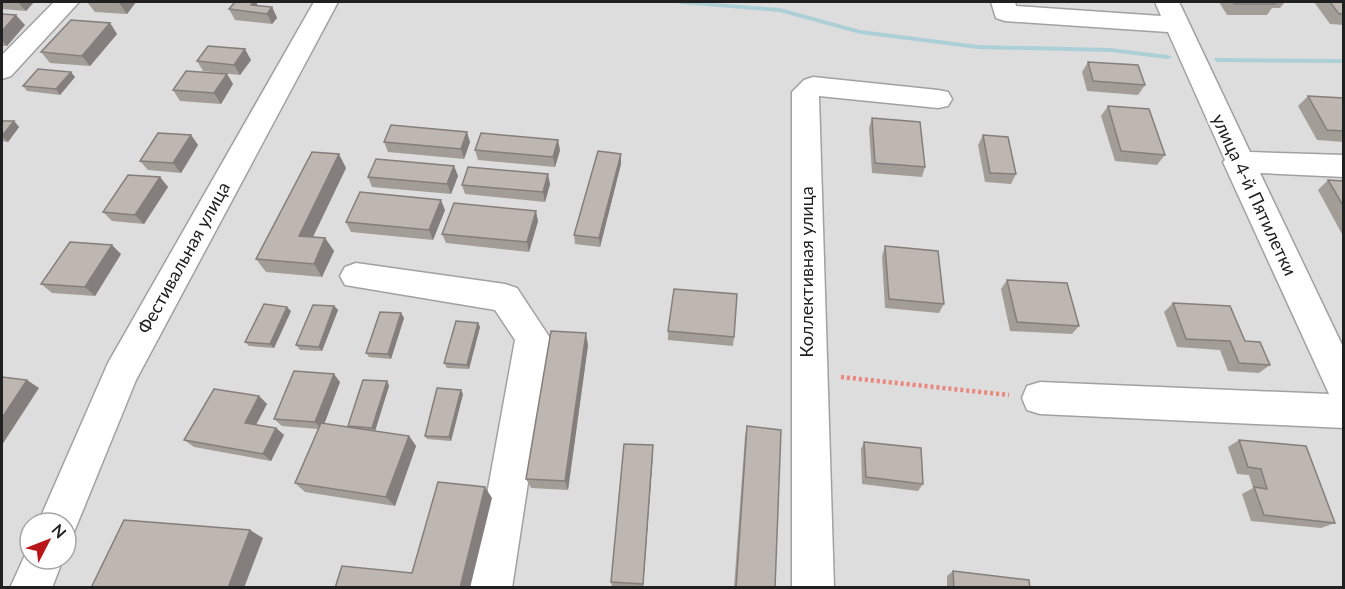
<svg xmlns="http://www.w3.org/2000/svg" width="1345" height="589" font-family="Lato,sans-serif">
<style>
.residential{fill:#dedddd;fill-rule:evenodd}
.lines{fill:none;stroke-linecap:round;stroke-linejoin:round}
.stream{fill:#adcfd8;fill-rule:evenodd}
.minor-casing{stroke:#a1a1a1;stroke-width:3}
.path{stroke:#eb867d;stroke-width:4.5;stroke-dasharray:3 3;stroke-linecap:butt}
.minor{fill:#fff;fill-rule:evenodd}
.wall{fill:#a39d98}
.shaded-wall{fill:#847f7c}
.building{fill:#bdb6b1;stroke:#847f7c;stroke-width:1.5}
.labels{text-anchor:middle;stroke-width:4.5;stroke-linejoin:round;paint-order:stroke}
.street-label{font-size:18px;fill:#202020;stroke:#fff}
</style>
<rect width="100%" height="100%" fill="#efede8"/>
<path class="residential" d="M 2,2 L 1343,2 L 1343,587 L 2,587 ZM 30,523 L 66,523 L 66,559 L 30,559 Z"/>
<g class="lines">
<g class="stream">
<path d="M 678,2 L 700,2 L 780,8 L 860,30 L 978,45 L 1110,48 L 1168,55 L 1172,57 L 1168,59 L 1110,52 L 978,49 L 860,34 L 780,12 L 681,4 Z"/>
<path d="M 1215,58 L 1344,59 L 1344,63 L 1218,62 L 1214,60 Z"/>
</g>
<g class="minor-casing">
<g id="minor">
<path d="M 54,2 L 79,2 L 11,76 L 2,79 L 2,55 Z"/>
<path d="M 314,2 L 338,2 L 136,380 L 72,537 L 66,540 L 66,523 L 38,523 L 108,363 Z"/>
<path d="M 991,2 L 1015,2 L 1016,6 L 1161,16 L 1155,2 L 1179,2 L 1250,152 L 1344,155 L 1344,177 L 1260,173 L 1344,349 L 1344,428 L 1040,414 L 1027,410 L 1022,398 L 1027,386 L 1040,382 L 1329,394 L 1223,162 L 1225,160 L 1168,32 L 1005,21 L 996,18 Z"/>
<path d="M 813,77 L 938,90 L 948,92 L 952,99 L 948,106 L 938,108 L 819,96 L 834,588 L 792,588 L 792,92 L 804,80 Z"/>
<path d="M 356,263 L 505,284 L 517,288 L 550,338 L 512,588 L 470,588 L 515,340 L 495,310 L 345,285 L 340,276 L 345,267 Z"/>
<path d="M 30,544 L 30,559 L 63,559 L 52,588 L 10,588 Z"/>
</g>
</g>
<path class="path" d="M 841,377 L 1009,395"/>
<use href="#minor" class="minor"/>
</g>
<g class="wall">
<path d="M 2,2 L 34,2 L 26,11 L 2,9 Z"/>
<path d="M 87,2 L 136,2 L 127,14 L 95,12 Z"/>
<path d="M 235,2 L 256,2 L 258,6 L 272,7 L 277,18 L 272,24 L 235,20 L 229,9 Z"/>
<path d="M 1219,2 L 1285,2 L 1280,8 L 1272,8 L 1267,15 L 1227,15 Z"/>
<path d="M 1314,2 L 1344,2 L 1344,25 L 1330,24 Z"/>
<path d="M 2,14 L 25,25 L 7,46 L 2,46 Z"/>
<path d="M 110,23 L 117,34 L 90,66 L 50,63 L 41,52 Z"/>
<path d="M 251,60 L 240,75 L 203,71 L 197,61 Z"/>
<path d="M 1088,62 L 1145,85 L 1138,95 L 1087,91 L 1082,72 Z"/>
<path d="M 227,74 L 233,84 L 221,104 L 180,101 L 173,90 Z"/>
<path d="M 75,77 L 60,95 L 27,91 L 23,86 Z"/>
<path d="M 1308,96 L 1344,98 L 1344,142 L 1317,140 L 1298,106 Z"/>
<path d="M 1108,106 L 1165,155 L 1157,165 L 1115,161 L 1101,116 Z"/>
<path d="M 872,118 L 925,167 L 922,177 L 872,173 L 869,128 Z"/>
<path d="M 2,121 L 14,121 L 19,127 L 8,142 L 2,141 Z"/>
<path d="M 191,135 L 198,145 L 181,173 L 148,170 L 140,161 Z"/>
<path d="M 983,135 L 1016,174 L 1011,184 L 985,182 L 978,145 Z"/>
<path d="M 384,142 L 470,142 L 464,159 L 388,152 Z"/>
<path d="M 475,150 L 560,150 L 555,167 L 478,160 Z"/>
<path d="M 621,154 L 621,164 L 600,247 L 575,244 L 574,235 Z"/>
<path d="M 454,166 L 458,176 L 451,194 L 372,187 L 368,177 Z"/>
<path d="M 346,168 L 313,237 L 325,238 L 334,251 L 322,277 L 266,272 L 256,259 Z"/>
<path d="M 160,177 L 168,187 L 144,224 L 112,221 L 103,212 Z"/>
<path d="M 1328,180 L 1344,181 L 1344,236 L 1343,236 L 1318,190 Z"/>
<path d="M 550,184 L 545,202 L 465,194 L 462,185 Z"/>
<path d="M 445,210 L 433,240 L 351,232 L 346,222 Z"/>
<path d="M 538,221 L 529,252 L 446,243 L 442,234 Z"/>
<path d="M 885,246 L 944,304 L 939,313 L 885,308 L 882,256 Z"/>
<path d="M 121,254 L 95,296 L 52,293 L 41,284 Z"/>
<path d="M 1007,280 L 1079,326 L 1072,334 L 1010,331 L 1001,289 Z"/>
<path d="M 1173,303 L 1245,341 L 1270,365 L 1259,373 L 1228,371 L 1220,350 L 1177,347 L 1164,312 Z"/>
<path d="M 334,306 L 338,310 L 322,351 L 300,350 L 296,345 Z"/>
<path d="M 291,311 L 274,348 L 249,346 L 245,342 Z"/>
<path d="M 401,313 L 404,318 L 391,359 L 369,357 L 366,353 Z"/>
<path d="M 478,323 L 480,327 L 469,369 L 447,368 L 444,363 Z"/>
<path d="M 668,331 L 734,337 L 733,346 L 668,340 Z"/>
<path d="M 588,345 L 568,490 L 531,488 L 526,479 Z"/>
<path d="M 387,381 L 389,386 L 375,431 L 409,436 L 416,446 L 395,506 L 305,492 L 295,483 L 318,429 L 282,426 L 274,419 L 340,382 L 324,424 L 349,428 L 348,426 Z"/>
<path d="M 463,394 L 451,441 L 427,439 L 425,436 Z"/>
<path d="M 259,396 L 267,404 L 256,425 L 276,428 L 284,435 L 271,461 L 194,447 L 184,440 Z"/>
<path d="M 747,426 L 775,588 L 734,588 L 745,436 Z"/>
<path d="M 1239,440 L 1335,523 L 1321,528 L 1251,521 L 1242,494 L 1253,488 L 1249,475 L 1237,474 L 1228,447 Z"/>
<path d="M 864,442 L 923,484 L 918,491 L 862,484 L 861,449 Z"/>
<path d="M 653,445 L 653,452 L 643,588 L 612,587 L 611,582 Z"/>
<path d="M 953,571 L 1030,588 L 947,588 L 947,576 Z"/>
</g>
<g class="shaded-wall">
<path d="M 18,2 L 34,2 L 26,11 Z"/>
<path d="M 121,2 L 136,2 L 127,14 L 119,3 Z"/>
<path d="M 254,2 L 256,2 L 260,10 L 251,5 Z"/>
<path d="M 272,7 L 277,18 L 272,24 L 267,14 Z"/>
<path d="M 16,15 L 25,25 L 7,46 L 2,40 L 2,31 Z"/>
<path d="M 110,23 L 117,34 L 90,66 L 82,56 Z"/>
<path d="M 245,49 L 251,60 L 240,75 L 234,65 Z"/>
<path d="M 71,72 L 75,77 L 60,95 L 56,89 Z"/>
<path d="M 227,74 L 233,84 L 221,104 L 214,93 Z"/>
<path d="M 14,121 L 19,127 L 8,142 L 2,136 Z"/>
<path d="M 467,132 L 470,142 L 464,159 L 461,149 Z"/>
<path d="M 191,135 L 198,145 L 181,173 L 173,163 Z"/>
<path d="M 558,140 L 560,150 L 555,167 L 553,157 Z"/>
<path d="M 339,154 L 346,168 L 307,249 L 299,236 Z"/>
<path d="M 621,154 L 621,164 L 600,247 L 599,238 Z"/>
<path d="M 454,166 L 458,176 L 451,194 L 447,184 Z"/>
<path d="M 548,174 L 550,184 L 545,202 L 543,192 Z"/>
<path d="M 160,177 L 168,187 L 144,224 L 135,215 Z"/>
<path d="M 441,200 L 445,210 L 433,240 L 429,230 Z"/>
<path d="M 536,211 L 538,221 L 529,252 L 527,242 Z"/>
<path d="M 325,238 L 334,251 L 322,277 L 314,264 Z"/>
<path d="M 112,245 L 121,254 L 95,296 L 85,287 Z"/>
<path d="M 334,306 L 338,310 L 322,351 L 319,347 Z"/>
<path d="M 287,307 L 291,311 L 274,348 L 270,344 Z"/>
<path d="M 401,313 L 404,318 L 391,359 L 388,354 Z"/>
<path d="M 478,323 L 480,327 L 469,369 L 467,365 Z"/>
<path d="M 586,333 L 588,345 L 568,490 L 565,481 Z"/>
<path d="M 334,374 L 340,382 L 322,430 L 315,422 Z"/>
<path d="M 27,380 L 39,388 L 2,445 L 2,418 Z"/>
<path d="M 387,381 L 389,386 L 375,431 L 372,428 Z"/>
<path d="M 461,390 L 463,394 L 451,441 L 449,437 Z"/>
<path d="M 259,396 L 267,404 L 253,430 L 245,423 Z"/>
<path d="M 276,428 L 284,435 L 271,461 L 263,454 Z"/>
<path d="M 409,436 L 416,446 L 395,506 L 386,497 Z"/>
<path d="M 653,445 L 653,452 L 643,588 L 643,584 Z"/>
<path d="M 485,487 L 492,498 L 470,588 L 460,588 Z"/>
<path d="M 250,530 L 263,538 L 244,588 L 228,588 Z"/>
</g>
<g class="building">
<path d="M 235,2 L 254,2 L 251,5 L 272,7 L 267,14 L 229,9 Z"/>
<path d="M 1233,2 L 1272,2 L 1275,4 L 1234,4 Z"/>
<path d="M 1330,2 L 1344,2 L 1344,14 L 1339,14 Z"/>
<path d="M 2,14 L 16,15 L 2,31 Z"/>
<path d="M 71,20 L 110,23 L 82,56 L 41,52 Z"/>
<path d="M 208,46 L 245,49 L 234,65 L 197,61 Z"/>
<path d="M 1088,62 L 1138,65 L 1145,85 L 1093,81 Z"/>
<path d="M 38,69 L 71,72 L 56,89 L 23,86 Z"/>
<path d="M 186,71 L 227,74 L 214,93 L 173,90 Z"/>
<path d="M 1308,96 L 1344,98 L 1344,131 L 1327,130 Z"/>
<path d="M 1108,106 L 1149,109 L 1165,155 L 1121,151 Z"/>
<path d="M 872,118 L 920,122 L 925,167 L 875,163 Z"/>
<path d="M 2,121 L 14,121 L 2,136 Z"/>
<path d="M 391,125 L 467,132 L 461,149 L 384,142 Z"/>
<path d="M 158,133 L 191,135 L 173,163 L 140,161 Z"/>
<path d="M 481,133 L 558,140 L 553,157 L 475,150 Z"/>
<path d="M 983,135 L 1008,137 L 1016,174 L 990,173 Z"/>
<path d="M 598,151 L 621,154 L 599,238 L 574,235 Z"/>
<path d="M 312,152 L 339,154 L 299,236 L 325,238 L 314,264 L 256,259 Z"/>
<path d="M 376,159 L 454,166 L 447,184 L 368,177 Z"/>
<path d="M 468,167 L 548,174 L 543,192 L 462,185 Z"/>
<path d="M 128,175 L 160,177 L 135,215 L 103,212 Z"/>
<path d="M 1328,180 L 1344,181 L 1344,207 Z"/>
<path d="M 360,192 L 441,200 L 429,230 L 346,222 Z"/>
<path d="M 454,203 L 536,211 L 527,242 L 442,234 Z"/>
<path d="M 70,242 L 112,245 L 85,287 L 41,284 Z"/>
<path d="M 885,246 L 938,251 L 944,304 L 889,299 Z"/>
<path d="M 1007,280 L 1067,283 L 1079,326 L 1017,322 Z"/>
<path d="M 674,289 L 737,294 L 734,337 L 668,331 Z"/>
<path d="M 1173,303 L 1230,306 L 1245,341 L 1260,342 L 1270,365 L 1239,363 L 1230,341 L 1186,339 Z"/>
<path d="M 264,304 L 287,307 L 270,344 L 245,342 Z"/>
<path d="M 313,305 L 334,306 L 319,347 L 296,345 Z"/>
<path d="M 380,312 L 401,313 L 388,354 L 366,353 Z"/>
<path d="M 456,321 L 478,323 L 467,365 L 444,363 Z"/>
<path d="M 551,331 L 586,333 L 565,481 L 526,479 Z"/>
<path d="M 294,371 L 334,374 L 315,422 L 274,419 Z"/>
<path d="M 2,377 L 27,380 L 2,418 Z"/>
<path d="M 363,380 L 387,381 L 372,428 L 348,426 Z"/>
<path d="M 437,388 L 461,390 L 449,437 L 425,436 Z"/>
<path d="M 214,389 L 259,396 L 245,423 L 276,428 L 263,454 L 184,440 Z"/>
<path d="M 321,423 L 409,436 L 386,497 L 295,483 Z"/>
<path d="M 747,426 L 781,430 L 775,588 L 736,588 Z"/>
<path d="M 1239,440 L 1306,446 L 1335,523 L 1264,515 L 1254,487 L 1267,489 L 1261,469 L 1248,467 Z"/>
<path d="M 864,442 L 921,448 L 923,484 L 866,477 Z"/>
<path d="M 624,444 L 653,445 L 643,584 L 611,582 Z"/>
<path d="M 438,482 L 485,487 L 460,588 L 335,588 L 342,566 L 412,573 Z"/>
<path d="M 124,520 L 250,530 L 228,588 L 91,588 Z"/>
<path d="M 953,571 L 1029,580 L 1030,588 L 954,588 Z"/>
</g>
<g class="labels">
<g class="street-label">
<text transform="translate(1254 195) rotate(65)" y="6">улица 4-й Пятилетки</text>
<text transform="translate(184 258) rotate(-61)" y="6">Фестивальная улица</text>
<text transform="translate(807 272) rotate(-90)" y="6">Коллективная улица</text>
</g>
</g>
<rect width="1345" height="589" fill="none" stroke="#202020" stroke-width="6"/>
<g transform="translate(48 541) rotate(48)"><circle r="28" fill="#ffffff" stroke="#a6a6a6" stroke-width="1.5"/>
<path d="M0-4.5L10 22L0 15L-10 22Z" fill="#ba161a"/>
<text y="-9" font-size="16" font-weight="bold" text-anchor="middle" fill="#202020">N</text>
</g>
</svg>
